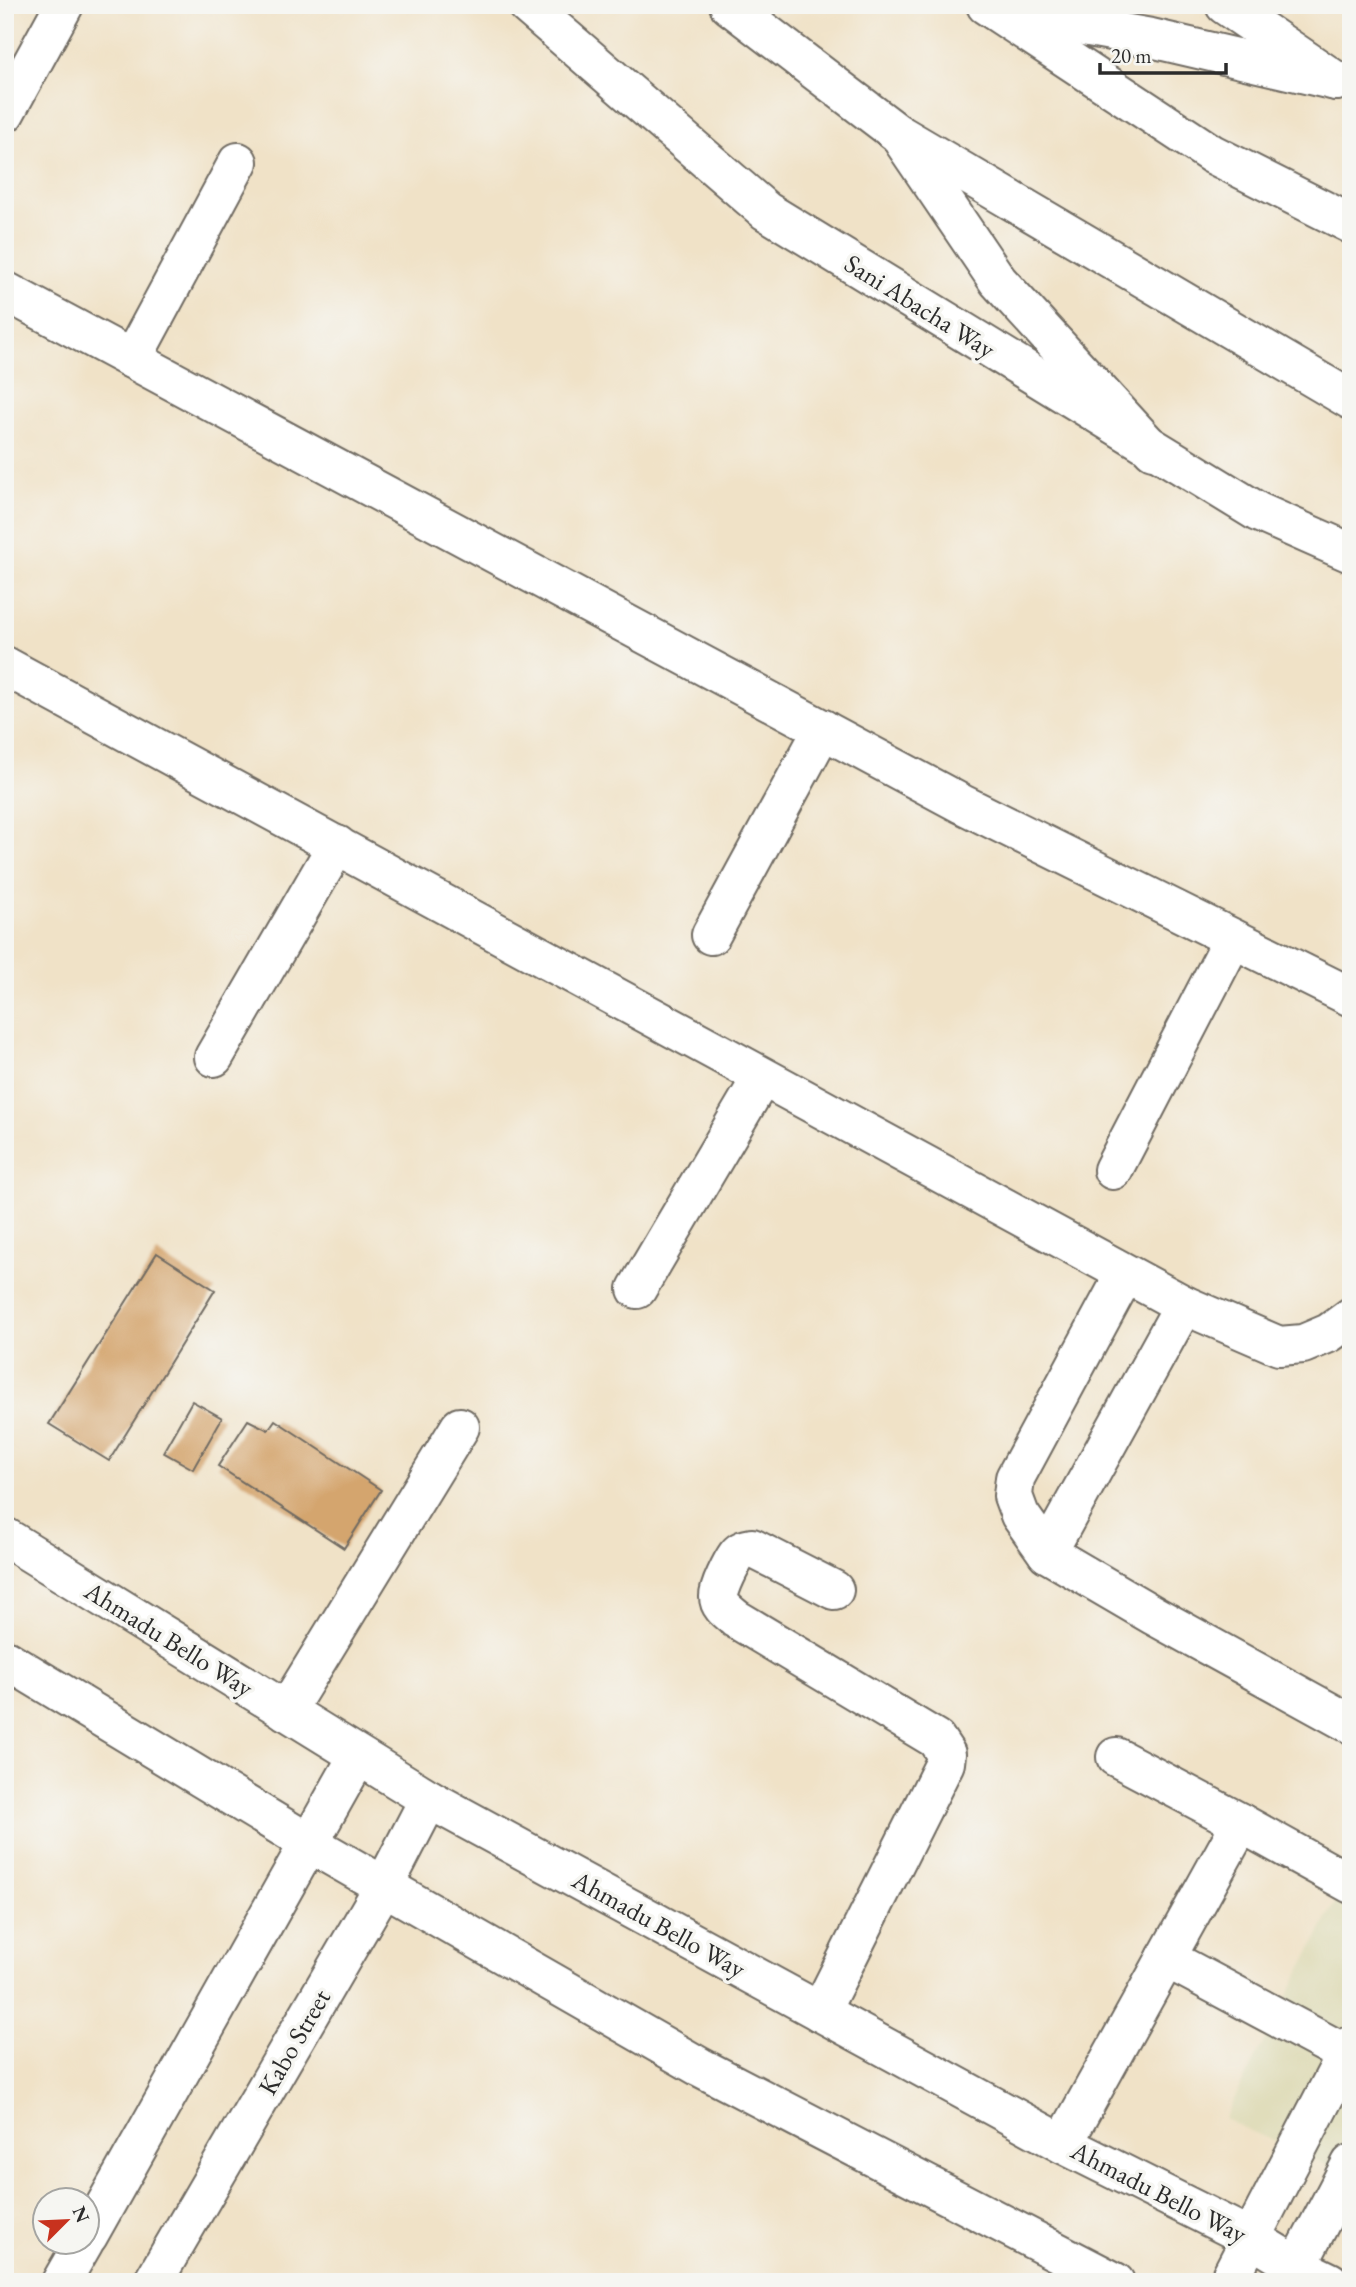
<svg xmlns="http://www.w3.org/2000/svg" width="1356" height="2287" font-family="'EB Garamond',serif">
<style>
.built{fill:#e0ddbb}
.building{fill:#d4a56e}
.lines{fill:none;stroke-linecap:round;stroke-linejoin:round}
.minor-casing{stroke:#706b62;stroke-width:42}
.major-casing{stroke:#706b62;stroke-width:42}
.highway-casing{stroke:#706b62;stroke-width:42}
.minor{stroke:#fff;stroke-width:38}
.major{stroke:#fff;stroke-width:38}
.highway{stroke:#fff;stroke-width:38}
.labels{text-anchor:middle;stroke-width:7;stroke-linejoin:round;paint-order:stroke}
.street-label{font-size:26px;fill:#2b2b2b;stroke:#f6f6f2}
</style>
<rect width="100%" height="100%" fill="#f6f6f2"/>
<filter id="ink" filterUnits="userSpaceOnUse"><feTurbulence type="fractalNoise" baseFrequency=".0143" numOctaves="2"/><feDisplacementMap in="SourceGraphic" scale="14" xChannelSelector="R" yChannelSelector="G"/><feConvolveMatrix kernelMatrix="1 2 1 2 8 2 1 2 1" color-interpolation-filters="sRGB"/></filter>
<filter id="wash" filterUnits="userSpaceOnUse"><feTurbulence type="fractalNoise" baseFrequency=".00686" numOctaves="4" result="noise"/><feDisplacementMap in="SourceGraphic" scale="28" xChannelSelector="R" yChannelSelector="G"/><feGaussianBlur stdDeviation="1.57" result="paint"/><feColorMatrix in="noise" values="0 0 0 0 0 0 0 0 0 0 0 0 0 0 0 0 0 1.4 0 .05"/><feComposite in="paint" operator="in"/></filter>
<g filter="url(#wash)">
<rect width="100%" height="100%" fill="#f0e2c7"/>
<path class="built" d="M 1351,1872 L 1351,2176 L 1224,2119 Z"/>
<g id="blocks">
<g class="building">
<path d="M 157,1253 L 215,1290 L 109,1461 L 49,1424 Z"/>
<path d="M 192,1401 L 222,1418 L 193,1469 L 163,1452 Z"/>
<path d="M 248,1420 L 268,1430 L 275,1420 L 381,1490 L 344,1548 L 218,1466 Z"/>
</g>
</g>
</g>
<g filter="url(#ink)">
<use href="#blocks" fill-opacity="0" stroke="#706b62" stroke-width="2"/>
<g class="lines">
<g class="minor-casing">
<g id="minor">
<path d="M 5,113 L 64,5"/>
<path d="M 5,291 L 962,804 L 1351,997"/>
<path d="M 132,359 L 238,162"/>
<path d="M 5,666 L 1184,1305 L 1279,1346 L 1303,1344 L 1329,1333 L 1351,1317"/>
<path d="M 711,935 L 823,729"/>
<path d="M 214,1057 L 337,845"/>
<path d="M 1113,1170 L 1233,939"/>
<path d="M 1125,1274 L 1015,1478 L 1013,1496 L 1020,1515 L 1047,1553 L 1153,1615 L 1351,1724"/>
<path d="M 637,1289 L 762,1077"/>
<path d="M 1047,1553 L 1184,1305"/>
<path d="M 286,1711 L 460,1427"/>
<path d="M 1116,1757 L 1241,1823"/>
<path d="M 1166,1958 L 1346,2054"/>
<path d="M 820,2012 L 945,1763 L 946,1754 L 936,1739 L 736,1619 C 729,1613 719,1607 719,1597 C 718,1589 732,1562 737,1555 C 741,1550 746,1549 752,1548 L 834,1590"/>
<path d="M 1063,2144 L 1241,1823 L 1351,1884"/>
<path d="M 88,2236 L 358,1756"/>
<path d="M 61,2282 L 84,2242"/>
<path d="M 153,2282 L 384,1886 L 429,1799"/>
<path d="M 1228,2282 L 1351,2045"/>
<path d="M 1289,2282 L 1351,2164"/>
</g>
</g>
<g class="major-casing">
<g id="major">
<path d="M 527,5 L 766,211 L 1258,512 L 1351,553"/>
<path d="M 1225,5 L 1336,81"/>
<path d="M 5,1537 L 429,1799 L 1063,2144 L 1251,2238 L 1297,2266 L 1330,2282"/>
<path d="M 5,1659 L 309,1843 L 700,2067 L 1115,2282"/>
</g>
</g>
<g class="highway-casing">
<g id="highway">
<path d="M 729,5 L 897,133 L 1351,400"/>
<path d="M 986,5 L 1212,154 L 1351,224"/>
<path d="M 1009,13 L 1151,38 L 1336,81"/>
<path d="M 903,141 L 998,281 L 1153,450"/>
</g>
</g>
<use href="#minor" class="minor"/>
<use href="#major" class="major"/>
<use href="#highway" class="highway"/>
</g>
</g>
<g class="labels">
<g class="street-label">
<text transform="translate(920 306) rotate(32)" y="9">Sani Abacha Way</text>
<text transform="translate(169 1639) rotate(32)" y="9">Ahmadu Bello Way</text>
<text transform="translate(659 1924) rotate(29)" y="9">Ahmadu Bello Way</text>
<text transform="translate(294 2042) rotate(-60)" y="9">Kabo Street</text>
<text transform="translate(1159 2192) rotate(27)" y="9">Ahmadu Bello Way</text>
</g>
</g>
<rect width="1356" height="2287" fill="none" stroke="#f6f6f2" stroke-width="28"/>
<g transform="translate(66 2221) rotate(66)"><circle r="33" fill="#f6f6f2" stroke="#a5a5a2" stroke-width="2"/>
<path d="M0-5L12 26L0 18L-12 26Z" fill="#c8321e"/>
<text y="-10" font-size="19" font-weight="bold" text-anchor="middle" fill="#2b2b2b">N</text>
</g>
<path d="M1100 63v10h126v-10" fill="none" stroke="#2b2b2b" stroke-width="3.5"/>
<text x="1111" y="63" font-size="21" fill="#2b2b2b" stroke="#f6f6f2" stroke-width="5" paint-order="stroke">20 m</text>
</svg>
